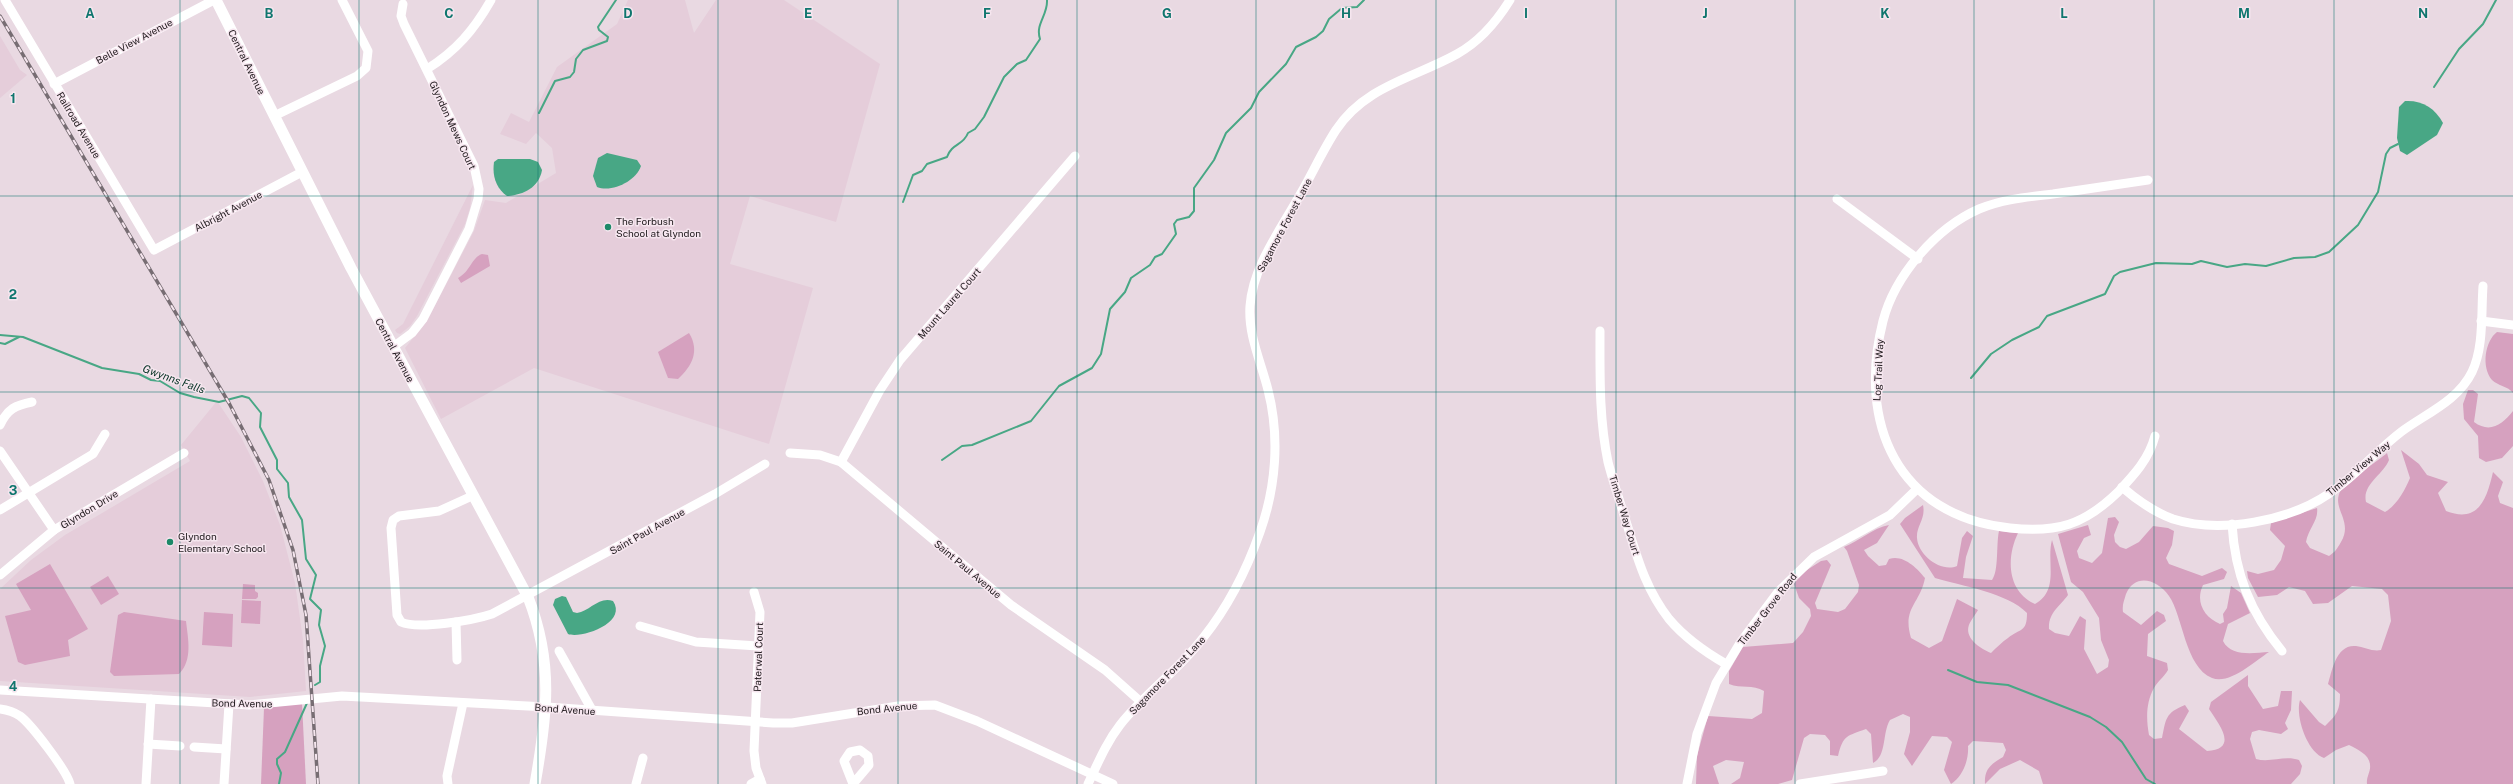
<svg xmlns="http://www.w3.org/2000/svg" width="2513" height="784" font-family="'Public Sans',sans-serif">
<style>
.built{fill:#e5cdda}
.green{fill:#d6a1bf}
.water{fill:#48a785}
.lines{fill:none;stroke-linecap:round;stroke-linejoin:round}
.stream{stroke:#48a785;stroke-width:2}
.minor{stroke:#fff;stroke-width:9}
.major{stroke:#fff;stroke-width:11}
.rail-casing{stroke:#776d73;stroke-width:3.5}
.rail{stroke:#f6e6ef;stroke-width:2;stroke-dasharray:6;stroke-linecap:butt}
.grid{fill:none;stroke:#0f766e;stroke-width:1;stroke-opacity:0.55}
.poi-dot{fill:#1c8968;stroke:#f6e6ef;stroke-width:1.5}
.labels{text-anchor:middle;stroke-width:3;stroke-linejoin:round;paint-order:stroke}
.street-label{font-size:10px;fill:#211b1e;stroke:#f6e6ef}
.poi-label{font-size:10px;fill:#211b1e;stroke:#f6e6ef;text-anchor:start}
.water-label{font-size:11px;font-style:italic;fill:#073325;stroke:#f6e6ef}
.grid-label{font-size:13px;text-anchor:middle;font-weight:bold;fill:#0f766e;stroke:#f6e6ef;stroke-width:3;stroke-linejoin:round;paint-order:stroke}
</style>
<rect width="100%" height="100%" fill="#e9d9e2"/>
<g class="built">
<path d="M 628,0 L 685,0 L 694,33 L 716,0 L 784,0 L 880,64 L 836,222 L 750,196 L 730,264 L 813,288 L 769,444 L 534,368 L 441,419 L 405,348 L 427,321 L 474,231 L 485,200 L 506,203 L 556,173 L 552,148 L 536,133 L 526,144 L 500,134 L 511,113 L 529,122 L 557,67 L 617,24 Z"/>
<path d="M 0,36 L 20,70 L 27,75 L 0,98 Z"/>
<path d="M 473,185 L 470,208 L 465,224 L 417,316 L 410,326 L 400,334 L 397,333 L 395,330 L 403,324 Z"/>
<path d="M 217,401 L 241,437 L 263,481 L 280,525 L 295,583 L 303,640 L 306,691 L 250,697 L 0,681 L 0,589 L 31,560 L 65,535 L 190,461 L 181,445 Z"/>
</g>
<g class="green">
<path d="M 482,254 L 488,255 L 490,266 L 461,283 L 458,278 C 470,272 472,257 482,254 Z"/>
<path d="M 2497,332 L 2513,334 L 2513,393 C 2508,386 2498,386 2492,380 C 2481,367 2485,341 2497,332 Z"/>
<path d="M 689,333 C 700,351 692,366 678,379 L 668,378 L 658,352 Z"/>
<path d="M 2468,390 L 2473,390 L 2478,394 L 2474,422 C 2490,434 2503,424 2513,411 L 2513,446 L 2502,458 L 2486,462 L 2479,458 L 2478,436 L 2464,419 L 2463,404 Z"/>
<path d="M 2401,450 L 2419,464 L 2427,475 L 2448,482 L 2438,493 L 2446,511 C 2479,524 2487,498 2493,472 L 2503,482 L 2498,496 L 2500,503 L 2513,508 L 2513,784 L 2367,784 C 2366,777 2371,771 2370,765 C 2370,755 2357,749 2349,745 L 2336,750 L 2324,758 C 2307,752 2295,716 2300,700 L 2319,722 L 2325,726 C 2337,715 2340,710 2340,694 L 2328,684 C 2332,671 2336,644 2356,646 C 2364,647 2373,652 2381,650 L 2391,621 L 2388,595 L 2382,589 L 2352,586 L 2328,603 L 2313,604 L 2305,591 L 2289,587 L 2277,595 L 2258,597 L 2248,578 L 2247,571 L 2258,574 L 2274,570 L 2281,560 L 2285,546 L 2270,530 L 2271,523 L 2317,508 C 2319,520 2308,529 2306,542 L 2310,548 L 2329,556 C 2335,552 2337,549 2341,542 C 2354,520 2330,508 2341,490 C 2346,482 2378,461 2387,453 L 2389,460 C 2383,475 2362,484 2366,502 L 2385,512 C 2397,505 2405,490 2410,478 Z"/>
<path d="M 1923,505 C 1926,519 1916,526 1917,538 C 1918,555 1941,573 1957,566 L 1962,538 L 1967,531 L 1973,536 L 1966,557 L 1963,578 L 1992,580 C 1999,571 1996,544 1999,531 L 2018,533 C 2006,558 2007,591 2035,604 C 2060,590 2046,562 2052,540 L 2068,595 C 2060,606 2048,613 2049,629 L 2055,633 L 2069,636 L 2080,616 L 2086,620 L 2084,649 L 2097,674 L 2108,667 L 2109,660 L 2101,640 L 2099,618 L 2083,592 L 2071,582 L 2058,534 L 2088,525 L 2091,535 L 2084,538 L 2077,551 L 2079,558 L 2092,563 L 2102,553 L 2108,518 L 2115,517 L 2119,522 L 2114,535 L 2115,542 L 2120,547 L 2126,549 L 2139,542 L 2153,526 L 2168,528 L 2174,531 L 2172,545 L 2166,558 L 2169,564 L 2202,576 L 2222,568 L 2227,572 L 2224,579 L 2203,585 C 2195,602 2204,617 2220,624 L 2224,622 L 2223,614 L 2227,608 L 2231,586 L 2241,593 L 2250,613 L 2228,624 L 2223,641 C 2231,657 2253,653 2269,652 C 2255,661 2230,685 2212,678 C 2185,667 2183,616 2169,596 C 2157,579 2135,573 2126,594 C 2124,601 2122,605 2123,612 L 2141,625 L 2157,611 L 2164,615 L 2166,621 L 2148,634 L 2147,656 L 2167,663 L 2168,670 C 2164,677 2158,681 2154,688 C 2146,702 2146,719 2149,735 L 2154,739 L 2162,738 C 2166,719 2165,713 2185,705 L 2189,711 L 2179,729 L 2207,751 C 2240,749 2218,723 2209,709 L 2211,702 L 2248,675 L 2248,686 L 2263,709 L 2278,706 L 2281,691 L 2292,691 L 2291,710 L 2285,723 L 2288,729 L 2281,734 L 2259,730 L 2252,732 L 2250,739 L 2256,759 C 2270,763 2285,755 2299,760 L 2302,766 L 2300,774 L 2291,784 L 2043,784 L 2039,771 L 2020,760 L 2000,769 L 1985,784 C 1984,769 1991,764 2003,757 L 2006,750 L 2003,743 L 1973,741 L 1968,746 C 1969,760 1963,776 1951,784 L 1944,770 L 1952,742 L 1947,737 L 1932,736 L 1912,766 L 1904,754 L 1910,732 L 1910,717 L 1903,714 L 1890,720 C 1882,733 1887,756 1873,763 L 1871,734 L 1866,729 C 1847,736 1843,735 1838,756 L 1830,755 L 1830,741 L 1825,735 L 1810,734 L 1804,738 L 1792,780 L 1778,784 L 1731,784 L 1740,778 L 1744,762 L 1726,760 L 1713,766 L 1719,784 L 1696,784 L 1697,756 L 1708,716 L 1752,719 L 1762,713 L 1764,691 C 1753,684 1741,689 1729,684 L 1729,671 L 1743,647 L 1793,643 L 1803,632 L 1811,616 L 1810,609 L 1799,598 L 1794,584 L 1796,577 L 1821,561 L 1827,560 L 1831,565 L 1815,603 L 1817,609 L 1838,612 L 1845,609 L 1858,592 L 1859,585 L 1847,551 L 1844,547 C 1859,541 1873,528 1889,525 L 1877,543 L 1864,550 L 1868,556 L 1879,566 L 1886,565 L 1889,559 C 1903,554 1917,568 1925,578 C 1920,604 1902,608 1911,638 L 1929,648 L 1942,641 L 1957,599 L 1978,610 C 1976,614 1973,617 1971,621 C 1961,636 1979,648 1991,653 C 1996,648 2002,642 2008,638 C 2020,628 2027,633 2027,613 C 2008,593 1962,586 1935,578 L 1900,524 L 1905,518 Z"/>
<path d="M 50,564 L 88,629 L 68,640 L 70,656 L 25,665 L 18,662 L 5,616 L 31,610 L 16,584 Z"/>
<path d="M 108,576 L 119,594 L 101,605 L 90,587 Z"/>
<path d="M 243,584 L 255,585 L 255,591 L 258,593 L 258,597 L 256,599 L 242,599 Z"/>
<path d="M 242,600 L 261,601 L 260,624 L 241,623 Z"/>
<path d="M 124,612 L 186,621 C 188,639 193,660 179,674 L 114,676 L 110,672 L 118,615 Z"/>
<path d="M 204,612 L 233,614 L 232,647 L 202,645 Z"/>
<path d="M 302,703 L 306,784 L 261,784 L 264,708 Z"/>
</g>
<g class="water">
<path d="M 2405,101 C 2422,100 2435,108 2443,123 L 2437,135 L 2407,155 L 2400,151 L 2397,138 L 2399,107 Z"/>
<path d="M 607,153 L 637,160 L 641,166 C 636,181 612,193 597,187 L 593,176 L 598,158 Z"/>
<path d="M 498,159 L 530,159 L 538,162 L 542,170 C 539,188 523,195 507,196 C 496,188 492,176 494,162 Z"/>
<path d="M 562,596 L 566,597 L 573,612 L 577,613 C 590,611 599,596 613,601 C 628,623 581,639 568,634 L 553,605 L 555,599 Z"/>
</g>
<g class="lines">
<g class="stream">
<path d="M 2434,87 L 2459,49 L 2483,24 L 2496,0"/>
<path d="M 539,113 L 555,81 L 570,77 L 574,72 L 576,59 L 583,50 L 607,41 L 608,37 L 599,30 L 598,27 L 616,0"/>
<path d="M 903,202 L 913,175 L 922,171 L 927,164 L 947,157 C 952,143 963,146 968,133 L 975,129 L 984,117 L 1004,77 L 1017,64 L 1026,60 L 1040,39 C 1035,24 1048,15 1047,0"/>
<path d="M 0,335 L 23,337 L 102,368 L 139,374 L 151,380 L 160,381 L 180,393 L 194,397 L 219,402 L 242,396 L 249,398 L 261,413 L 260,427 L 277,460 L 277,469 L 288,483 L 289,497 L 302,520 L 306,559 L 316,575 L 310,599 L 321,610 L 319,625 L 325,646 L 320,666 L 320,682 L 315,685"/>
<path d="M 0,343 L 5,344 L 19,337"/>
<path d="M 1971,378 L 1991,354 L 2012,340 L 2039,327 L 2047,316 L 2105,294 L 2114,276 L 2120,272 L 2156,263 L 2192,264 L 2201,261 L 2227,267 L 2245,264 L 2266,266 L 2294,258 L 2315,257 L 2329,252 L 2358,225 L 2378,192 L 2386,154 L 2390,148 L 2398,144"/>
<path d="M 942,460 L 962,446 L 972,445 L 1031,421 L 1059,386 L 1092,368 L 1101,354 L 1110,309 L 1125,292 L 1131,278 L 1150,265 L 1155,257 L 1162,254 L 1176,234 L 1174,224 L 1177,220 L 1189,217 L 1194,211 L 1194,188 L 1214,160 L 1226,133 L 1251,108 L 1259,92 L 1286,64 L 1296,47 L 1316,37 L 1323,31 L 1329,19 L 1342,8 L 1357,7 L 1364,0"/>
<path d="M 1948,670 L 1977,682 L 2008,685 L 2090,717 L 2106,727 L 2122,742 L 2146,779 L 2155,784"/>
<path d="M 279,784 L 281,773 L 277,764 L 277,759 L 285,752 L 307,703"/>
</g>
<g class="minor">
<path d="M 5,0 L 154,250 L 302,172"/>
<path d="M 427,69 C 456,51 474,30 491,0"/>
<path d="M 54,84 L 214,0"/>
<path d="M 274,116 L 357,76 L 366,68 L 368,51 L 342,0"/>
<path d="M 2148,180 C 2116,185 2085,189 2053,194 C 2028,197 2003,199 1979,209 C 1936,228 1895,275 1883,321 C 1857,423 1897,516 2010,528 C 2057,533 2084,525 2118,492 C 2134,475 2149,459 2155,436"/>
<path d="M 1837,199 L 1918,259"/>
<path d="M 2481,321 L 2513,325"/>
<path d="M 1600,331 C 1600,375 1599,419 1608,462 C 1614,485 1622,508 1629,531 C 1639,564 1648,592 1669,619 C 1685,638 1705,652 1726,664"/>
<path d="M 393,347 L 412,333 L 423,319 L 469,229 L 478,199 L 479,189 L 474,166 L 404,24 L 401,16 L 403,4"/>
<path d="M 0,425 C 7,409 16,405 32,402"/>
<path d="M 0,451 L 54,530"/>
<path d="M 790,453 L 820,455 L 841,462 L 1011,605 L 1105,670 L 1141,702"/>
<path d="M 841,462 L 880,390 L 900,360 L 1075,156"/>
<path d="M 2122,487 C 2138,501 2154,512 2173,519 C 2220,534 2290,521 2330,493 C 2356,476 2376,451 2401,432 C 2425,414 2458,401 2472,372 C 2484,347 2481,314 2483,286"/>
<path d="M 472,496 L 439,511 L 399,516 L 393,520 L 391,528 L 397,615 L 401,622 C 418,630 474,620 492,614 L 715,494 L 765,464"/>
<path d="M 0,510 L 93,454 L 105,434"/>
<path d="M 2232,524 C 2235,574 2250,612 2282,651"/>
<path d="M 0,575 L 54,530 L 184,453"/>
<path d="M 754,592 L 760,612 L 754,751 L 756,768 L 762,784"/>
<path d="M 456,622 L 457,660"/>
<path d="M 640,626 L 696,642 L 758,646"/>
<path d="M 559,651 L 592,710"/>
<path d="M 0,690 L 249,705 L 342,696 L 547,707 L 773,723 L 792,723 L 898,706 L 935,705 L 977,721 L 1113,784"/>
<path d="M 0,709 C 8,710 14,712 20,716 C 31,724 67,771 70,784"/>
<path d="M 148,744 L 180,746"/>
<path d="M 194,747 L 226,749"/>
<path d="M 146,784 L 151,699"/>
<path d="M 224,784 L 229,704"/>
<path d="M 448,784 L 447,776 L 463,703"/>
<path d="M 636,784 L 643,758"/>
<path d="M 751,784 L 760,779"/>
<path d="M 853,784 L 844,761 L 850,752 L 860,750 L 868,756 L 869,765 L 853,784"/>
<path d="M 1088,784 C 1098,763 1106,743 1120,725 C 1145,693 1179,670 1203,638 C 1227,608 1247,569 1260,532 C 1276,487 1280,437 1268,390 C 1261,362 1248,335 1250,306 C 1253,265 1282,228 1301,193 C 1313,172 1323,150 1336,130 C 1365,86 1414,78 1457,54 C 1479,42 1497,21 1510,0"/>
<path d="M 1687,784 L 1697,734 L 1716,683 L 1740,643 L 1778,592 L 1814,557 L 1890,515 L 1917,489"/>
<path d="M 1800,784 L 1883,771"/>
</g>
<path class="major" d="M 216,0 L 351,268 L 528,597 C 554,663 547,716 535,784"/>
<g class="rail-casing">
<path id="rail" d="M 0,16 L 229,403 L 269,480 L 293,550 L 306,615 L 318,784"/>
</g>
<use href="#rail" class="rail"/>
</g>
<path class="grid" d="M 180,0 L 180,784M 359,0 L 359,784M 538,0 L 538,784M 718,0 L 718,784M 898,0 L 898,784M 1077,0 L 1077,784M 1256,0 L 1256,784M 1436,0 L 1436,784M 1616,0 L 1616,784M 1795,0 L 1795,784M 1974,0 L 1974,784M 2154,0 L 2154,784M 2334,0 L 2334,784M 0,196 L 2513,196M 0,392 L 2513,392M 0,588 L 2513,588"/>
<g class="poi-dot">
<circle cx="608" cy="227" r="4"/>
<circle cx="170" cy="542" r="4"/>
</g>
<g class="labels">
<g class="street-label">
<text transform="translate(134 41) rotate(-28)" y="4">Belle View Avenue</text>
<text transform="translate(247 62) rotate(64)" y="4">Central Avenue</text>
<text transform="translate(79 125) rotate(59)" y="4">Railroad Avenue</text>
<text transform="translate(453 125) rotate(65)" y="4">Glyndon Mews Court</text>
<text transform="translate(228 211) rotate(-28)" y="4">Albright Avenue</text>
<text transform="translate(1284 225) rotate(-62)" y="4">Sagamore Forest Lane</text>
<text transform="translate(949 303) rotate(-49)" y="4">Mount Laurel Court</text>
<text transform="translate(395 350) rotate(62)" y="4">Central Avenue</text>
<text transform="translate(1878 370) rotate(-87)" y="4">Log Trail Way</text>
<text transform="translate(2358 468) rotate(-40)" y="4">Timber View Way</text>
<text transform="translate(89 509) rotate(-31)" y="4">Glyndon Drive</text>
<text transform="translate(1625 515) rotate(73)" y="4">Timber Way Court</text>
<text transform="translate(647 531) rotate(-29)" y="4">Saint Paul Avenue</text>
<text transform="translate(968 569) rotate(40)" y="4">Saint Paul Avenue</text>
<text transform="translate(1767 609) rotate(-52)" y="4">Timber Grove Road</text>
<text transform="translate(758 657) rotate(-88)" y="4">Paterwal Court</text>
<text transform="translate(1167 675) rotate(-46)" y="4">Sagamore Forest Lane</text>
<text transform="translate(242 703) rotate(1)" y="4">Bond Avenue</text>
<text transform="translate(887 708) rotate(-6)" y="4">Bond Avenue</text>
<text transform="translate(565 709) rotate(4)" y="4">Bond Avenue</text>
</g>
<g class="poi-label">
<text x="616" y="225">The Forbush<tspan x="616" dy="12">School at Glyndon</tspan></text>
<text x="178" y="540">Glyndon<tspan x="178" dy="12">Elementary School</tspan></text>
</g>
<g class="water-label">
<text transform="translate(174 379) rotate(20)" y="4">Gwynns Falls</text>
</g>
</g>
<g class="grid-label">
<text x="90" y="18">A</text>
<text x="269" y="18">B</text>
<text x="449" y="18">C</text>
<text x="628" y="18">D</text>
<text x="808" y="18">E</text>
<text x="987" y="18">F</text>
<text x="1167" y="18">G</text>
<text x="1346" y="18">H</text>
<text x="1526" y="18">I</text>
<text x="1705" y="18">J</text>
<text x="1885" y="18">K</text>
<text x="2064" y="18">L</text>
<text x="2244" y="18">M</text>
<text x="2423" y="18">N</text>
<text x="13" y="103">1</text>
<text x="13" y="299">2</text>
<text x="13" y="495">3</text>
<text x="13" y="691">4</text>
</g>
</svg>
